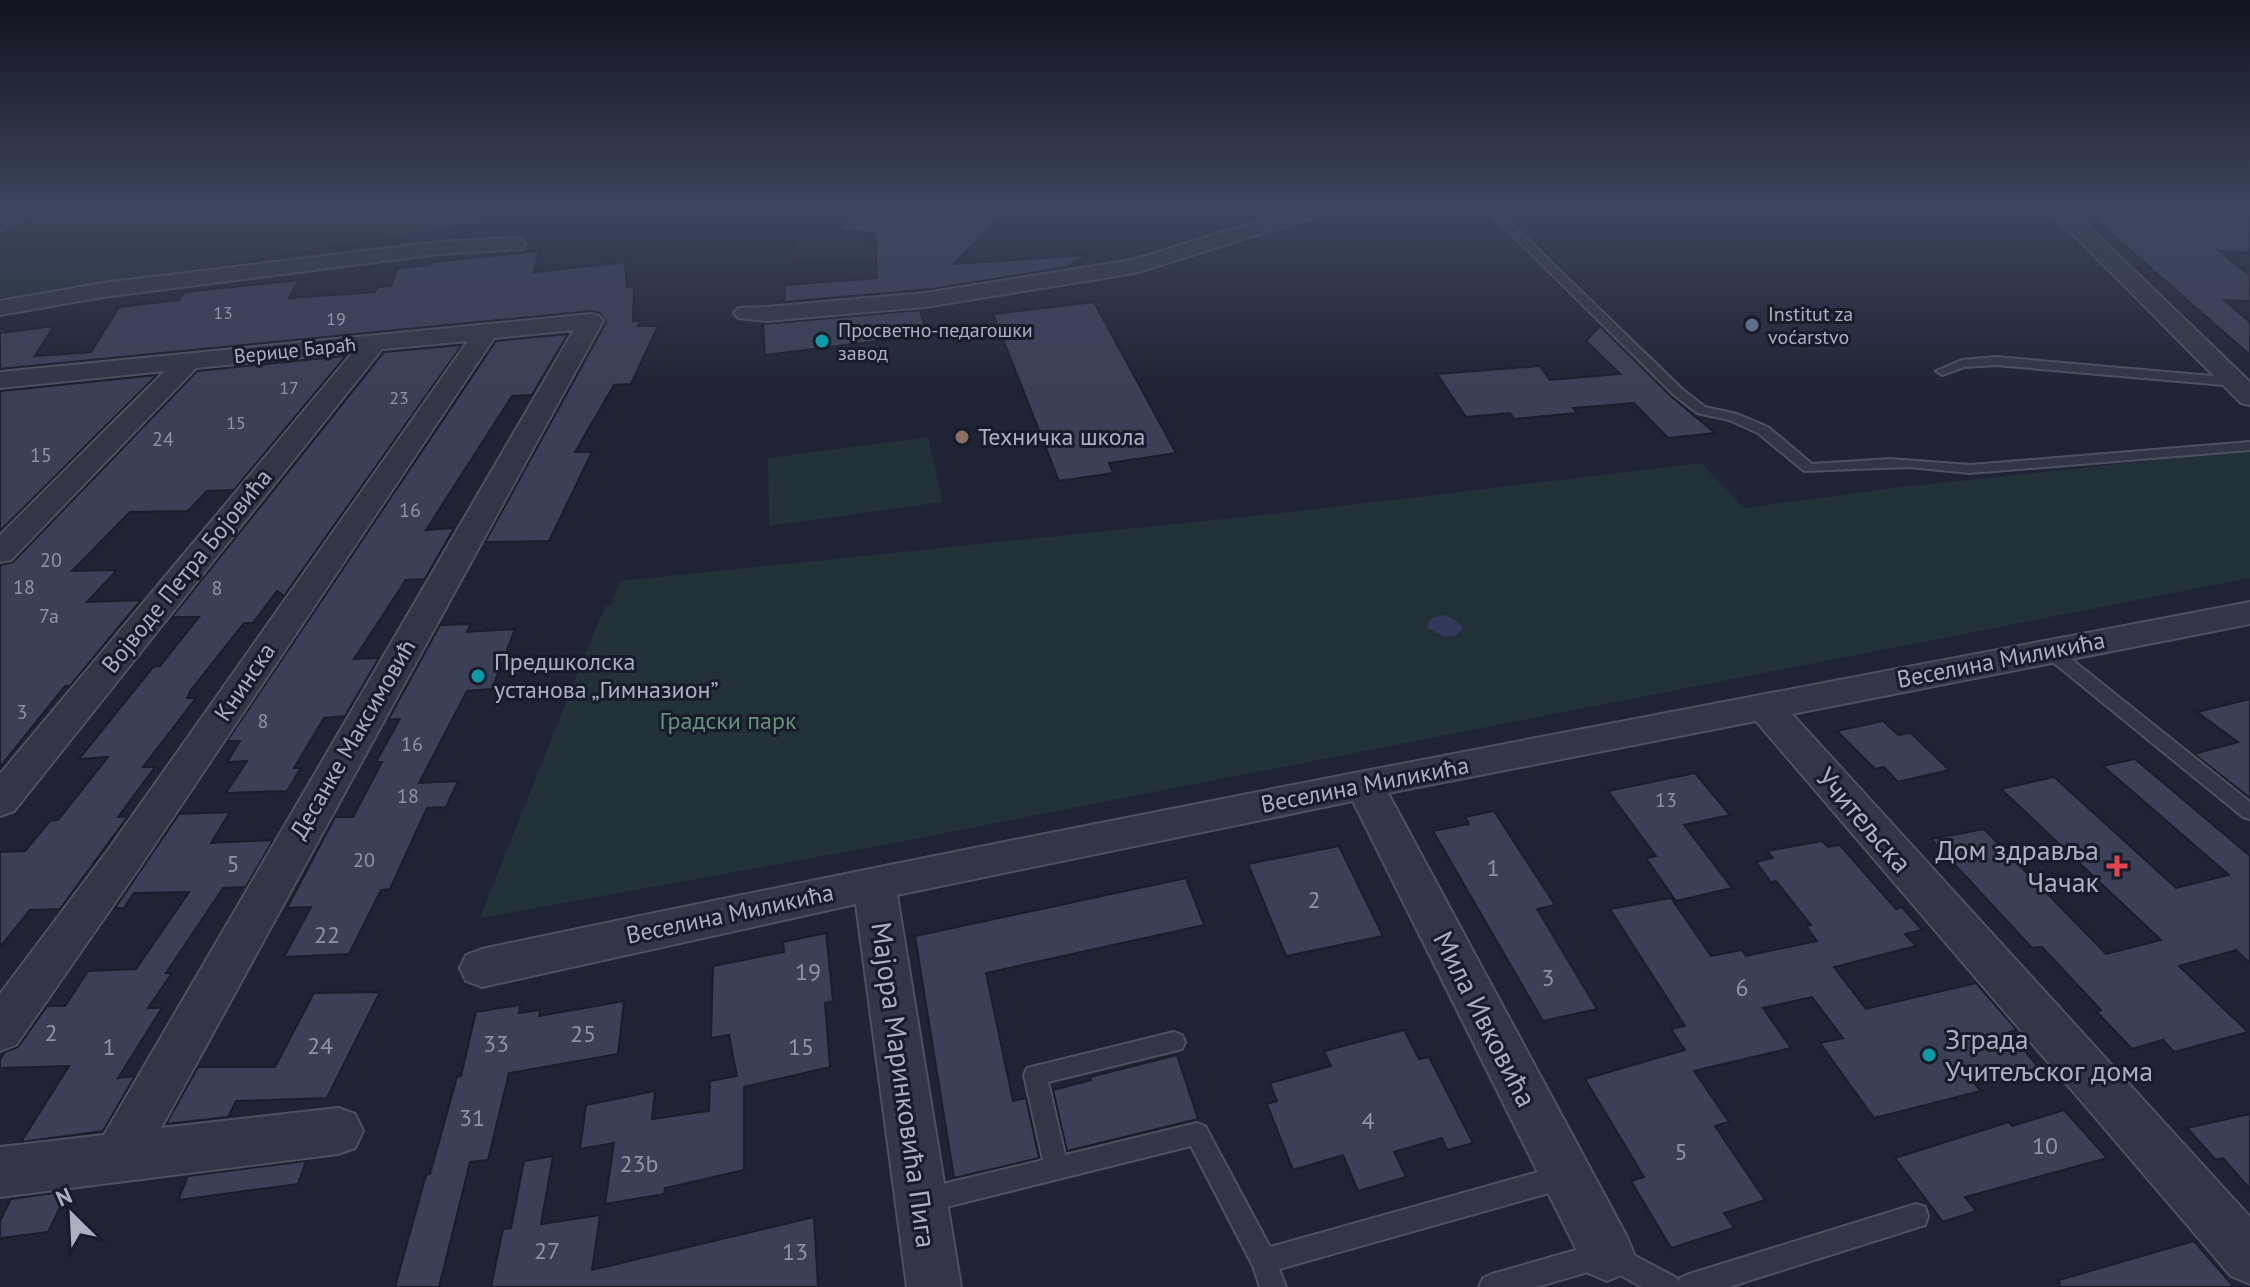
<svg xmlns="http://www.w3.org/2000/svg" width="2250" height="1287" font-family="'PT Sans',sans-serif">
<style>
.green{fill:#223037}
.water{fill:#31385a}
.building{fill:#3b4056;stroke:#1a1d2c;stroke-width:2}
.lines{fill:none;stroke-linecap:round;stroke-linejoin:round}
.lane-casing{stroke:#4d5061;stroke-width:4}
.street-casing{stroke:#4d5061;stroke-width:4}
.lane{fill:#323646;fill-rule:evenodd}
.street{fill:#323646;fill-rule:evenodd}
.service-dot{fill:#5c6f8a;stroke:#181b2a;stroke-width:3}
.culture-dot{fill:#0f9aa8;stroke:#181b2a;stroke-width:3}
.education-dot{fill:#8d6e63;stroke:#181b2a;stroke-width:3}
.health-dot{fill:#e0444e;stroke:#181b2a;stroke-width:3}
.labels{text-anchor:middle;stroke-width:6;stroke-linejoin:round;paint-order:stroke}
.far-number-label{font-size:18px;fill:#9093a8}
.far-poi-label{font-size:20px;fill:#acafc3;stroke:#181b2a;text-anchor:start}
.far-street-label{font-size:20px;fill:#acafc3;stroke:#181b2a}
.number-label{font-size:20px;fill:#9093a8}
.poi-label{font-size:24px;fill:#acafc3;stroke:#181b2a;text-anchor:start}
.street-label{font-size:24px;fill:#acafc3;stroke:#181b2a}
.park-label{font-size:24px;fill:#65927a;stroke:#181b2a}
.near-number-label{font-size:24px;fill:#9093a8}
.near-street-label{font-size:28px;fill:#acafc3;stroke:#181b2a}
.near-poi-label{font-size:28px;fill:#acafc3;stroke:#181b2a;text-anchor:end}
</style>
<rect width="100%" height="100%" fill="#1f2335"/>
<g class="green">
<path d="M 0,208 L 563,208 L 0,301 Z"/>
<path d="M 799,241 L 885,242 L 877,259 L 789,259 Z"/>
<path d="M 928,437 L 943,502 L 769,526 L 768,458 Z"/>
<path d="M 2250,450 L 2250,578 L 873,847 L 480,918 L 595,630 L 606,606 L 611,605 L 620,581 L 1291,512 L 1701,463 L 1745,508 L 1902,487 Z"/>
</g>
<path class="water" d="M 1446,615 L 1461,625 L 1462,629 L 1456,636 L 1444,637 L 1428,628 L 1428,623 L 1434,617 Z"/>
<g class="building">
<path d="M 861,208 L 1009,208 L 953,264 L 1089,255 L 1067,267 L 932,289 L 784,302 L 785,285 L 877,278 L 875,234 L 837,229 Z"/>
<path d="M 2082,208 L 2250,208 L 2250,253 L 2219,251 L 2250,276 L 2250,301 L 2224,300 L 2250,322 L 2250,355 Z"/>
<path d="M 539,251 L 534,272 L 625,262 L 627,287 L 634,286 L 633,321 L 641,321 L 638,326 L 658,326 L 631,384 L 614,385 L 575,452 L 592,452 L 549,541 L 485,542 L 606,322 L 600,313 L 591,311 L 0,369 L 0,333 L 54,326 L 35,356 L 91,352 L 119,307 L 179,300 L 185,292 L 299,280 L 289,298 L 375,292 L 378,287 L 391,286 L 398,268 L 430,265 L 432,262 Z"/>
<path d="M 1094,302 L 1176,453 L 1109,463 L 1113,473 L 1059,481 L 993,314 Z"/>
<path d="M 920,310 L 927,335 L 765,355 L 763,324 Z"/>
<path d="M 1600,326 L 1672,397 L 1715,433 L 1668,438 L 1634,403 L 1573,408 L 1577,413 L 1514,419 L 1510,413 L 1466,417 L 1437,374 L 1540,366 L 1550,380 L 1620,374 L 1586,341 Z"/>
<path d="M 568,334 L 532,395 L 512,396 L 426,530 L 454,528 L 425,579 L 406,580 L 354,659 L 379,658 L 345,716 L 324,718 L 294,768 L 301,768 L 287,791 L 226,793 L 247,761 L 227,762 L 240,741 L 227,741 L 496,341 Z"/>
<path d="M 462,345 L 284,596 L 277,591 L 253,623 L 244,623 L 191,690 L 187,698 L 196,698 L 143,767 L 155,767 L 118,817 L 128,816 L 60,909 L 30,910 L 0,947 L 0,852 L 25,851 L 50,821 L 58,820 L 108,757 L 79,759 L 153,667 L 160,666 L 199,617 L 172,617 L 384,352 Z"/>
<path d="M 346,356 L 234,490 L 207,491 L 188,511 L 130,512 L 72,571 L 117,570 L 87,602 L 141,600 L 70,686 L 65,686 L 0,767 L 0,565 L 13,562 L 197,371 Z"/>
<path d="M 157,375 L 0,531 L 0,391 Z"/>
<path d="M 471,624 L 467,632 L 515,629 L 492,689 L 467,691 L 419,783 L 458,781 L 446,807 L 427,808 L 390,889 L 381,890 L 349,954 L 284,957 L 311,907 L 287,908 L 335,817 L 353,817 L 382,762 L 376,762 L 400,719 L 388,720 L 440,625 Z"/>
<path d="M 2250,699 L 2250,798 L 2194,754 L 2238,742 L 2197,712 Z"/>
<path d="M 1883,721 L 1898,735 L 1911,733 L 1949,770 L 1898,782 L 1884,767 L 1875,769 L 1837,731 Z"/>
<path d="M 2135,759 L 2250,856 L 2250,963 L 2236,950 L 2179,966 L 2248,1032 L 2174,1052 L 2163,1040 L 2132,1049 L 2096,1011 L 2101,1010 L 2042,947 L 2032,948 L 1931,839 L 1984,829 L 2106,954 L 2161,940 L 2001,789 L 2054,777 L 2176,888 L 2229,875 L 2103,766 Z"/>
<path d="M 1695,773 L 1730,815 L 1684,825 L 1732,888 L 1676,901 L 1646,858 L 1656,856 L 1608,791 Z"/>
<path d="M 1494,811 L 1555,905 L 1537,909 L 1597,1009 L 1543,1021 L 1433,831 L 1469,824 L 1465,817 Z"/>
<path d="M 230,812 L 211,843 L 273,840 L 246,887 L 223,888 L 166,973 L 172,973 L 148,1008 L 162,1008 L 118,1078 L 135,1076 L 103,1131 L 21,1142 L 69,1066 L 0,1068 L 0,1059 L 5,1052 L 18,1047 L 47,1006 L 65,1006 L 88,971 L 136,969 L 189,892 L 134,893 L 124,908 L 115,908 L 179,814 Z"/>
<path d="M 1822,841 L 1828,847 L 1840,845 L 1896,909 L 1902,907 L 1922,930 L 1905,934 L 1916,946 L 1834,967 L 1866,1009 L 1976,983 L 2017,1030 L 2009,1032 L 2039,1068 L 1975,1084 L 1981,1091 L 1874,1118 L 1820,1043 L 1843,1038 L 1812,997 L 1763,1008 L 1791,1048 L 1694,1071 L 1729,1122 L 1715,1126 L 1765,1200 L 1724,1213 L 1734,1228 L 1671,1248 L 1631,1181 L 1644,1177 L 1585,1079 L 1685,1050 L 1671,1029 L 1685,1026 L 1610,909 L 1671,898 L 1711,956 L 1742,950 L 1746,956 L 1817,941 L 1806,926 L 1811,925 L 1776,881 L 1771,882 L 1756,862 L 1773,858 L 1767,851 Z"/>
<path d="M 1339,846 L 1383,936 L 1286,956 L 1248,864 Z"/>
<path d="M 1186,878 L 1204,925 L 986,973 L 1013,1101 L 1026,1098 L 1039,1158 L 954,1178 L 915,936 Z"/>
<path d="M 826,933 L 833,1001 L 825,1003 L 830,1067 L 744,1087 L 744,1170 L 665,1188 L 664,1194 L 605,1204 L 614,1143 L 580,1149 L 586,1105 L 655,1091 L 652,1119 L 709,1111 L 710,1081 L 737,1076 L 729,1035 L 711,1038 L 713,966 L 784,952 L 783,942 Z"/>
<path d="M 380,992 L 327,1098 L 236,1101 L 228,1117 L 166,1124 L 198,1067 L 275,1067 L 314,993 Z"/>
<path d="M 624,1001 L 618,1054 L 509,1073 L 488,1160 L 470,1162 L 439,1287 L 395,1287 L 426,1175 L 430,1174 L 457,1077 L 461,1076 L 476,1012 L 520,1005 L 519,1013 L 540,1010 L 539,1016 Z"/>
<path d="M 1404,1030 L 1419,1059 L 1429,1057 L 1473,1143 L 1447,1150 L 1442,1138 L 1394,1152 L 1406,1177 L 1358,1191 L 1343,1155 L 1293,1170 L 1267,1104 L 1277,1101 L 1270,1083 L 1331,1066 L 1324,1051 Z"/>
<path d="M 1177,1055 L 1198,1119 L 1067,1151 L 1053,1090 L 1091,1080 L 1090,1077 Z"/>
<path d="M 2064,1110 L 2107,1158 L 1965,1197 L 1976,1211 L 1943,1222 L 1895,1158 L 2009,1122 L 2012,1126 Z"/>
<path d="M 2250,1114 L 2250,1189 L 2223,1158 L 2216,1160 L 2187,1128 Z"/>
<path d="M 553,1156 L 541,1224 L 600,1215 L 592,1270 L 814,1217 L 818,1287 L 491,1287 L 503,1229 L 511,1228 L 524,1161 Z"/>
<path d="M 306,1161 L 298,1184 L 178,1200 L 188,1176 Z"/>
<path d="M 68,1191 L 48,1232 L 0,1238 L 0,1221 L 11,1199 Z"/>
<path d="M 2194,1241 L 2234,1287 L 2060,1287 L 2059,1280 Z"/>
</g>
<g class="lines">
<g class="lane-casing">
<g id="lane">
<path d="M 1485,208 L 1495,208 L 1682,389 L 1705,407 L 1737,414 L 1768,427 L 1812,464 L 1890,459 L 1970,465 L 2250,442 L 2250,450 L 1970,473 L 1909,467 L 1804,471 L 1758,433 L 1729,420 L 1697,413 L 1674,395 Z"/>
<path d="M 1996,357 L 2235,378 L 2241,382 L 2235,386 L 1996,365 L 1964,367 L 1942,375 L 1936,371 L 1962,360 Z"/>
<path d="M 2049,645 L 2055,646 L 2250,802 L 2250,819 L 2243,817 L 2043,654 L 2041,650 L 2043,646 Z"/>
<path d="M 1174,1032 L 1182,1035 L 1185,1042 L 1182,1049 L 1048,1082 L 1065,1155 L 1197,1123 L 1205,1126 L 1270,1247 L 1563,1165 L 1571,1169 L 1575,1177 L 1571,1185 L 1563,1189 L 1279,1269 L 1286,1287 L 1260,1287 L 1253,1266 L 1191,1146 L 926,1212 L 917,1208 L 914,1200 L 917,1192 L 926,1188 L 1043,1160 L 1024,1075 L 1027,1068 Z"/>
<path d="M 1916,1204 L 1925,1207 L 1928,1216 L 1925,1225 L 1729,1287 L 1642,1287 L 1606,1267 L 1536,1287 L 1479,1287 L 1483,1278 L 1492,1274 L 1607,1241 L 1677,1278 L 1678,1282 L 1680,1278 L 1689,1274 Z"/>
</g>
</g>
<g class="street-casing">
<g id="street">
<path d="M 15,208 L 42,208 L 0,230 L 0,216 Z"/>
<path d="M 1301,208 L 1334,208 L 1331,212 L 1135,273 L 925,307 L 766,321 L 738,318 L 734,313 L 738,308 L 766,307 L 925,293 L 1132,260 Z"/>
<path d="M 2047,208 L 2069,208 L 2250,382 L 2250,405 L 2241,403 Z"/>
<path d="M 514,238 L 522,239 L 525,244 L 522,249 L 438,254 L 103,297 L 0,315 L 0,301 L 103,283 L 438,242 Z"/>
<path d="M 591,314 L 599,316 L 603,321 L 161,1128 L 338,1108 L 355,1114 L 363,1131 L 355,1148 L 338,1154 L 0,1197 L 0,1147 L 104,1135 L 574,330 L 494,338 L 137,871 L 16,1045 L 0,1051 L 0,994 L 109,849 L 468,341 L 382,349 L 14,811 L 0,816 L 0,774 L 353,352 L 196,368 L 11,560 L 0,562 L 0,535 L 165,371 L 0,388 L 0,372 Z"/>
<path d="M 2250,602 L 2250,624 L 1792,714 L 2250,1217 L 2250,1284 L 2231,1276 L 1756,721 L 1388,793 L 1626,1235 L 1634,1254 L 1626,1273 L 1607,1281 L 1588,1273 L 1353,801 L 897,895 L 961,1287 L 907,1287 L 856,904 L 482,987 L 466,981 L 460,968 L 466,955 L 482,949 C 1070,825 1660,714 2250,602 Z"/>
</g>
</g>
<use href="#lane" class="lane"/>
<use href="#street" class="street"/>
</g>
<linearGradient id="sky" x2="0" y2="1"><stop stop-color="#11131d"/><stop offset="0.53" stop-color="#3c455c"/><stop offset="1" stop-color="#3c455c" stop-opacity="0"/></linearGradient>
<rect width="2250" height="389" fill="url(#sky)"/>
<circle class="service-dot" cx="1752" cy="325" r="8"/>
<g class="culture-dot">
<circle cx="822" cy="341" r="8"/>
<circle cx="478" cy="676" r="8"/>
<circle cx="1929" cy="1055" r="8"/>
</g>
<circle class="education-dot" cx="962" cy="437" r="8"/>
<path class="health-dot" d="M2113 854h8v8h8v8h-8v8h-8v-8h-8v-8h8z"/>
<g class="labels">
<g class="far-number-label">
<text x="223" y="319">13</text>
<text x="336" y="325">19</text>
<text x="289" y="394">17</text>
<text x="399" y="404">23</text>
<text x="236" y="429">15</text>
</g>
<g class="far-poi-label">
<text x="1768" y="321">Institut za<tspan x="1768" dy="23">voćarstvo</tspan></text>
<text x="838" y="337">Просветно-педагошки<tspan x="838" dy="23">завод</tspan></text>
</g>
<g class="far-street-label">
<text transform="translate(295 350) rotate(-6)" y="7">Верице Бараћ</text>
</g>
<g class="number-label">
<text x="163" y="446">24</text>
<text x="41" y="462">15</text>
<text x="410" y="517">16</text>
<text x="51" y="567">20</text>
<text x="24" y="594">18</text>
<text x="217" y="595">8</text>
<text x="49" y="623">7a</text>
<text x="22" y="719">3</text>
<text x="263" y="728">8</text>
<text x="412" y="751">16</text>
<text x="408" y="803">18</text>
<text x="1666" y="807">13</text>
<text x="364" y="867">20</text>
</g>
<g class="poi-label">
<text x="978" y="445">Техничка школа</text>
<text x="494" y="670">Предшколска<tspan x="494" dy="28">установа „Гимназион”</tspan></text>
</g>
<g class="street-label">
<text transform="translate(187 571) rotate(-51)" y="8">Војводе Петра Бојовића</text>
<text transform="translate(2001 660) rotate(-11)" y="8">Веселина Миликића</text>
<text transform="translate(245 682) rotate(-56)" y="8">Книнска</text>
<text transform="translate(353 739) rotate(-60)" y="8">Десанке Максимовић</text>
<text transform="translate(1365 785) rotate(-11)" y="8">Веселина Миликића</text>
<text transform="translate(730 914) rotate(-12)" y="8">Веселина Миликића</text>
</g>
<g class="park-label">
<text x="728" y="729">Градски парк</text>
</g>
<g class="near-number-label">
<text x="233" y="872">5</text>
<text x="1493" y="876">1</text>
<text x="1314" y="908">2</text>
<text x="327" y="943">22</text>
<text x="808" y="980">19</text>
<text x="1548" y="986">3</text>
<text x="1742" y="996">6</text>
<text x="51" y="1041">2</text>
<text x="583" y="1042">25</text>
<text x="496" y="1052">33</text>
<text x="320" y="1054">24</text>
<text x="109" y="1055">1</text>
<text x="801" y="1055">15</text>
<text x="472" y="1126">31</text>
<text x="1368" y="1129">4</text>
<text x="2045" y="1154">10</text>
<text x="1681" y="1160">5</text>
<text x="639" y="1172">23b</text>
<text x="547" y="1259">27</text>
<text x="795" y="1260">13</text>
</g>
<g class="near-street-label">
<text transform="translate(1864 820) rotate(49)" y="10">Учитељска</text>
<text transform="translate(1485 1019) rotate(63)" y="10">Мила Ивковића</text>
<text transform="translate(904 1085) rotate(82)" y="10">Мајора Маринковића Пига</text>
</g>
<g class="near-poi-label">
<text x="2099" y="860">Дом здравља<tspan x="2099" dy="32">Чачак</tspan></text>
<text x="1945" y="1049" text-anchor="start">Зграда<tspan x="1945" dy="32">Учитељског дома</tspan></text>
</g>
</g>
<g transform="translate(72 1215) rotate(336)" stroke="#181b2a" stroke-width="6" paint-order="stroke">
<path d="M0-6L14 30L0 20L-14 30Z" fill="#acafc3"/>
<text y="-12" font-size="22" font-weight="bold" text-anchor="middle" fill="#acafc3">N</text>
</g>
</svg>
